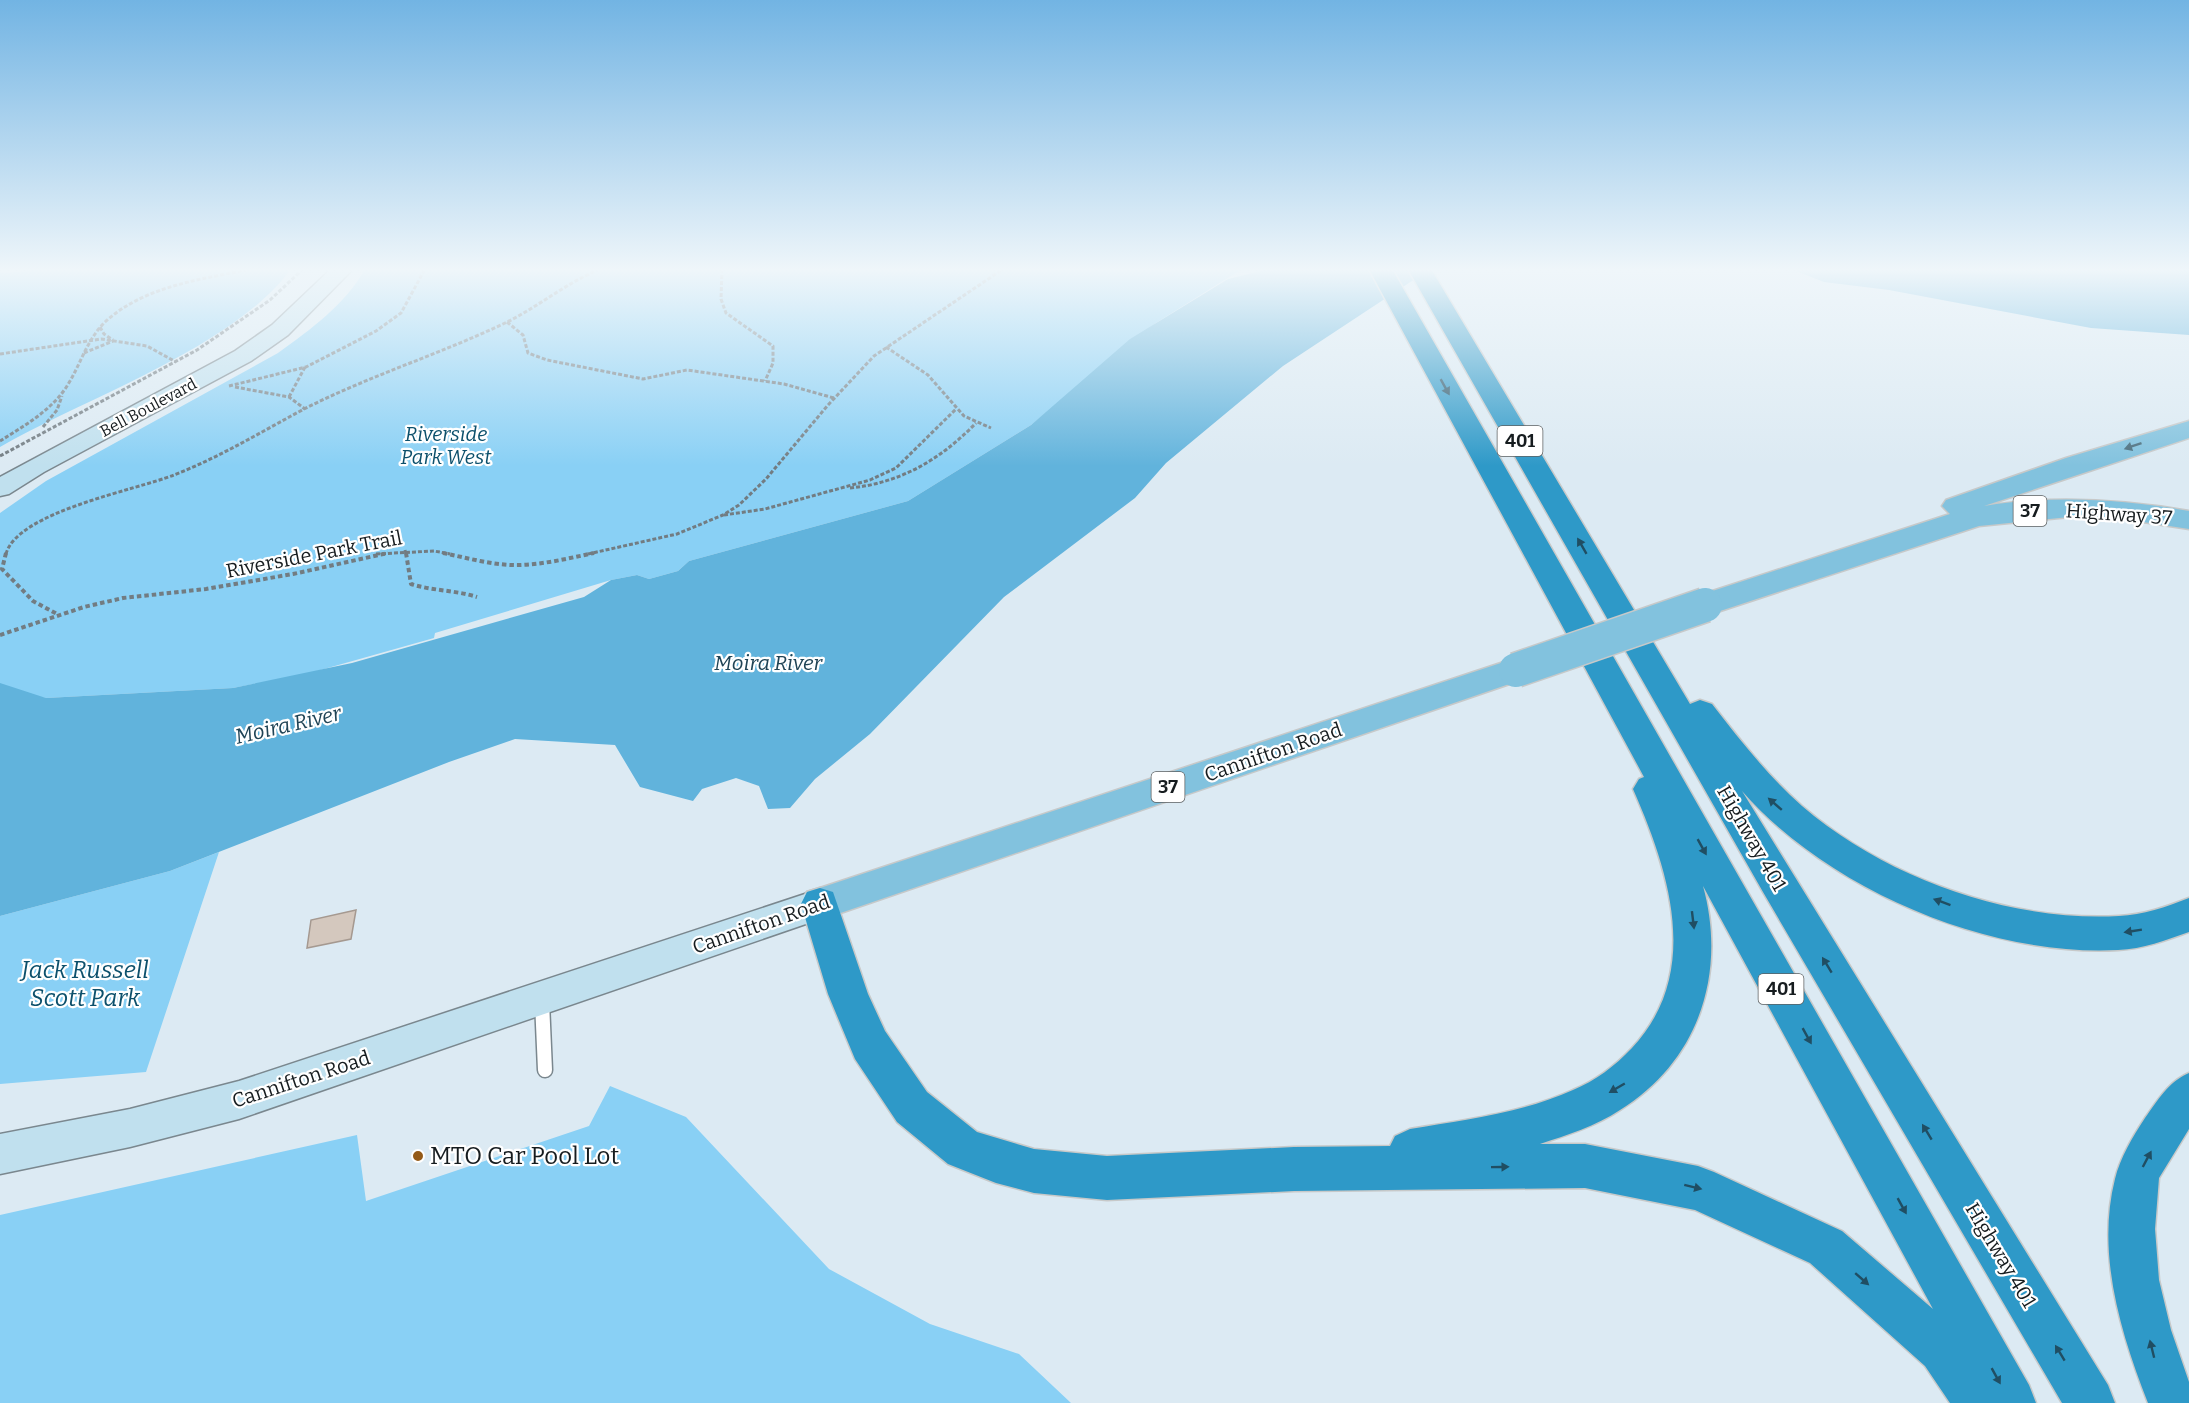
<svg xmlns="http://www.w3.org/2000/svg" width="2189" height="1403" font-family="Bitter,serif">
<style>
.green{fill:#89d0f5}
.water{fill:#61b3dc}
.building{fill:#d4c8be;stroke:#a59990;stroke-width:1.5}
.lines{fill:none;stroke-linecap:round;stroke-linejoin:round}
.lane-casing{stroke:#7a878e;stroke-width:17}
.secondary-casing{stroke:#7a878e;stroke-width:3}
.primary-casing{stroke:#c7c9c9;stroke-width:3}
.highway-casing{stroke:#c7c9c9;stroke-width:3}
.path-far1{stroke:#727c82;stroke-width:3;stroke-dasharray:4 2;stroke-linecap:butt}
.path{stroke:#727c82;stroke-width:4;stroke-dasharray:4.5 3;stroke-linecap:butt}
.lane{stroke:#fff;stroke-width:14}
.secondary{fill:#c0e0ee;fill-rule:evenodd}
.primary{fill:#82c2de;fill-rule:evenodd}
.highway{fill:#2e99c8;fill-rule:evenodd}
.primary-bridge-casing{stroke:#c7c9c9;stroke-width:37;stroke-linecap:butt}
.primary-bridge{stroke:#82c2de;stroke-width:34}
.oneway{fill:#204e63}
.oneway2{fill:#4c6f7e}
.poi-dot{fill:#945a17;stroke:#fff;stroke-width:2}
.labels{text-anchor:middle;stroke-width:4.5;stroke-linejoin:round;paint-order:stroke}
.far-street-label{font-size:16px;fill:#161c1f;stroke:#fff}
.shield{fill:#fff;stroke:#5c6062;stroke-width:1.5}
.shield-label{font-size:18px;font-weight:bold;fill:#161c1f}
.park-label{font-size:20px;font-style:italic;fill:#0c506c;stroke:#fff}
.street-label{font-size:20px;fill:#161c1f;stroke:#fff}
.water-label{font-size:21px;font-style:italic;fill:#204456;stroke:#fff}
.near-park-label{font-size:24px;font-style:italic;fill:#0c506c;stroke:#fff}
.near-poi-label{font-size:24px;fill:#161c1f;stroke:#fff;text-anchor:start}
</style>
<rect width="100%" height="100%" fill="#dceaf3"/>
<g class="green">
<path d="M 56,269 L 291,269 C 233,348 85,398 0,447 L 0,273 Z"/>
<path d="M 365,269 L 1242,269 L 1156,323 L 1031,425 L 908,501 L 689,561 L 678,571 L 649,579 L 637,575 L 611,580 L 435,633 L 434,638 L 310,673 L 233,688 L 46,698 L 0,693 L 0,513 L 46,481 L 278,353 C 311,329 345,305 365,269 Z"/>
<path d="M 219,852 L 146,1072 L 0,1084 L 0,916 L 170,871 Z"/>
<path d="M 610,1086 L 686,1117 L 829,1269 L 930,1324 L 1019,1354 L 1071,1403 L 0,1403 L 0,1215 L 357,1135 L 366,1201 L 589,1126 Z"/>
</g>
<g class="water">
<path d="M 1269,269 L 1436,269 L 1424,273 L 1283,366 L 1166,463 L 1135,498 L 1004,597 L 870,734 L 815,779 L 790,808 L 768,809 L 759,786 L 736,778 L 702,789 L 693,801 L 640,787 L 615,745 L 515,739 L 449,762 L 170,871 L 0,916 L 0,683 L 46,698 L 233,688 L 352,663 L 584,597 L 611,580 L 637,575 L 649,579 L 678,571 L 689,561 L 908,501 L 1031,425 L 1130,339 L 1228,279 Z"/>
<path d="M 1791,269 L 2189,269 L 2189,335 L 2091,328 L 1889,290 L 1824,282 Z"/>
</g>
<path class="building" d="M 356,910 L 351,939 L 307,948 L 311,920 Z"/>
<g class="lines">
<g class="lane-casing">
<path id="lane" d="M 542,1002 L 545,1070"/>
</g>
<g class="secondary-casing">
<g id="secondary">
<path d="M 331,269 L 353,269 L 288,335 L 251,361 L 44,472 L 9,494 L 0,496 L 0,477 L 235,351 L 272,325 Z"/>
<path d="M 820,889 L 832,893 L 837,904 L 832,915 L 239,1119 L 130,1147 L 0,1174 L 0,1134 L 130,1109 L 239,1081 Z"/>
</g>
</g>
<g class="primary-casing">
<g id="primary">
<path d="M 2189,421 L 2189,438 L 1984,506 C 2053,495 2120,499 2189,511 L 2189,529 L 2130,520 L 2069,517 L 1979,526 L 1705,616 L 1694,613 L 1690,605 L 1694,597 L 1950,514 L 1942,506 L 1946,500 L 2066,458 Z"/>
<path d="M 1516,658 L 1527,662 L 1532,670 L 1527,678 L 820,920 L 807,916 L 801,904 L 807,892 L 820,888 Z"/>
</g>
</g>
<g class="highway-casing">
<g id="highway">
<path d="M 1369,269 L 1392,269 L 2029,1385 L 2036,1403 L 1950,1403 L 1925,1366 L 1810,1263 L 1695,1210 L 1585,1188 L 1294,1191 L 1107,1200 L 1034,1193 L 996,1183 L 948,1164 L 897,1122 L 855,1059 L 828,994 L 801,904 L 807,892 L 820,888 L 833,892 L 868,994 L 885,1031 L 927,1092 L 977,1132 L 1034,1149 L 1107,1156 L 1294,1147 L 1390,1146 L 1395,1136 L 1410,1129 C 1464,1120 1522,1113 1573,1090 C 1595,1081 1615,1066 1632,1048 C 1702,973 1670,873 1633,789 L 1639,779 L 1644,777 ZM 1703,886 L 1933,1309 L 1842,1231 L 1714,1172 L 1698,1166 L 1585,1144 L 1540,1144 C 1567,1135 1596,1126 1620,1110 C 1699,1061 1727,973 1703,886 Z"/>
<path d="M 1408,269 L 1431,269 L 1690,704 L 1700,700 L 1712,704 C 1740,740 1768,776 1802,806 C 1886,878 2009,922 2119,916 C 2143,915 2166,907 2189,898 L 2189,932 C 2166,940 2143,949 2118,950 C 1988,957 1828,889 1742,791 L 2108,1385 L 2115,1403 L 2062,1403 L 1763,892 Z"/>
<path d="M 2189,1073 L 2189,1129 L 2159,1178 L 2155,1229 L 2159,1280 L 2171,1330 L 2189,1382 L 2189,1403 L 2148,1403 C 2121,1334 2096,1254 2115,1179 C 2120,1158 2133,1136 2145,1118 C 2158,1100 2168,1082 2189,1073 Z"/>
</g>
</g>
<g class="path-far1">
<path d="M 722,269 L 721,299 L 726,313 L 773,346 L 773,363 L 765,381"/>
<path d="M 507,322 L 523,335 L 528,353 L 547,360 L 643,379 L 687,370 L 784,384 L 834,398"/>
<path d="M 100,327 L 104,334 L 113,340"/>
<path d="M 886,347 L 928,375 L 964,416 L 991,428"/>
<path d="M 84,353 L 113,341"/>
<path d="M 0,354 L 101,339 L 147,346 L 176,362"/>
<path d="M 229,386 L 306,367 L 376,331 L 401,313 L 425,269"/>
<path d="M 235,387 L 289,397 L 305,409"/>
<path d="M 289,397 L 305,367"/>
<path d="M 43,427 L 57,410 L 62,396"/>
<path d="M 0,441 C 24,426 52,410 67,386 C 81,364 86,341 105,322 C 144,286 202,279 251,269"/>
<path d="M 0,456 L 197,350 L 270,300 L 303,269"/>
<path d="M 850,488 C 901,483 941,459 976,423"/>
<path d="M 724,515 L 765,509 L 870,480 L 896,468 L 956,409"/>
<path d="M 405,550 L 406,554"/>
<path d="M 6,554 C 17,512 136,490 174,475 C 220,457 261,432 304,409 C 369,376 440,354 505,323 C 538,307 566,283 600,269"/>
<path d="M 376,554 L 434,551 L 450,554"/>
<path d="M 588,554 L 677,534 L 723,515 L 739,505 L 766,479 L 828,405 L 874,356 L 1003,269"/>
</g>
<g class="path">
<path d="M 6,553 L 2,569 L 33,601 L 57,614"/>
<path d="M 406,553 L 411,584 C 433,591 455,590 477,597"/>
<path d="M 443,553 C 468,558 495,566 521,565 C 546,564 570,558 594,553"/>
<path d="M 0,635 L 84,607 L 123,598 L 206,589 L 293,574 L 388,553"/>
</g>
<use href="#lane" class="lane"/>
<use href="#secondary" class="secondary"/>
<use href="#primary" class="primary"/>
<use href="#highway" class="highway"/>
<g class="primary-bridge-casing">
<path id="primary-bridge" d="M 1516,670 L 1705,605"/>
</g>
<use href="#primary-bridge" class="primary-bridge"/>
</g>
<defs><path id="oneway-solid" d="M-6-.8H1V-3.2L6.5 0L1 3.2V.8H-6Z" transform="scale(1.5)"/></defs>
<g class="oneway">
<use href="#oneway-solid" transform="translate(1445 387) rotate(61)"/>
<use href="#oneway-solid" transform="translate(1582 546) rotate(-120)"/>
<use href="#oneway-solid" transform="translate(1775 804) rotate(-139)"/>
<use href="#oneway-solid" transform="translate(1702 847) rotate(61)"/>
<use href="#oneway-solid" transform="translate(1942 902) rotate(-160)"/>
<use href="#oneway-solid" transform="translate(1693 920) rotate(83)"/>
<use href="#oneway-solid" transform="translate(2133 931) rotate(171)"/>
<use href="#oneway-solid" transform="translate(1827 965) rotate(-121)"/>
<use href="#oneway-solid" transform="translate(1807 1036) rotate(61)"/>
<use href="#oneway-solid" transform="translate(1617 1088) rotate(150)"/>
<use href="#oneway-solid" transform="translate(1927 1132) rotate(-121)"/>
<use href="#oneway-solid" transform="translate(2147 1159) rotate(-62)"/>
<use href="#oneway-solid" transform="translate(1500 1167) rotate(-1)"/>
<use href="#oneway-solid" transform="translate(1693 1187) rotate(14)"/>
<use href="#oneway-solid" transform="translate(1902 1206) rotate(61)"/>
<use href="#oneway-solid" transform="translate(1862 1279) rotate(41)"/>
<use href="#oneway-solid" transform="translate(2152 1349) rotate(-104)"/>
<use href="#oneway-solid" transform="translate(2060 1353) rotate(-121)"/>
<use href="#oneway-solid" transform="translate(1996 1376) rotate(61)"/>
</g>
<use class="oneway2" href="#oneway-solid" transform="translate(2133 446) rotate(161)"/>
<linearGradient id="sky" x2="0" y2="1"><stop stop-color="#72b4e3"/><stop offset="0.58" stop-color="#eff6fa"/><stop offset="1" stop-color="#eff6fa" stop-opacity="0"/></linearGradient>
<rect width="2189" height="466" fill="url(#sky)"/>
<circle class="poi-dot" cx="418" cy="1156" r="6"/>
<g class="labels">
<g class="far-street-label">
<text transform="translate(148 407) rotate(-28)" y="6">Bell Boulevard</text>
</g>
<g class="shield">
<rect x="1497.5" y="426" width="45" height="30" rx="4.5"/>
<rect x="2013.5" y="496" width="33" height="30" rx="4.5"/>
<rect x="1151.5" y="772" width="33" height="30" rx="4.5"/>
<rect x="1758.5" y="974" width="45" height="30" rx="4.5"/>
</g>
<g class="shield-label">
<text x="1520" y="447">401</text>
<text x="2030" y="517">37</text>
<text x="1168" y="793">37</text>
<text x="1781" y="995">401</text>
</g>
<g class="park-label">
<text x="446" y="441">Riverside<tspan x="446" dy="23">Park West</tspan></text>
</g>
<g class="street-label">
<text transform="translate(2119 514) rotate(4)" y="7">Highway 37</text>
<text transform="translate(314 554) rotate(-11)" y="7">Riverside Park Trail</text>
<text transform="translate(1273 752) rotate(-19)" y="7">Cannifton Road</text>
<text transform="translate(1752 838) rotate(60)" y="7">Highway 401</text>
<text transform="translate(761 924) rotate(-19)" y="7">Cannifton Road</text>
<text transform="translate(301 1079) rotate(-18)" y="7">Cannifton Road</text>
<text transform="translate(2001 1255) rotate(59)" y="7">Highway 401</text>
</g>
<g class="water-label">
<text x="768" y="670">Moira River</text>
<text transform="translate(288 725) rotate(-13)" y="7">Moira River</text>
</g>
<g class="near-park-label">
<text x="85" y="978">Jack Russell<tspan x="85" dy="28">Scott Park</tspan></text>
</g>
<g class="near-poi-label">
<text x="430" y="1164">MTO Car Pool Lot</text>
</g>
</g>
</svg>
